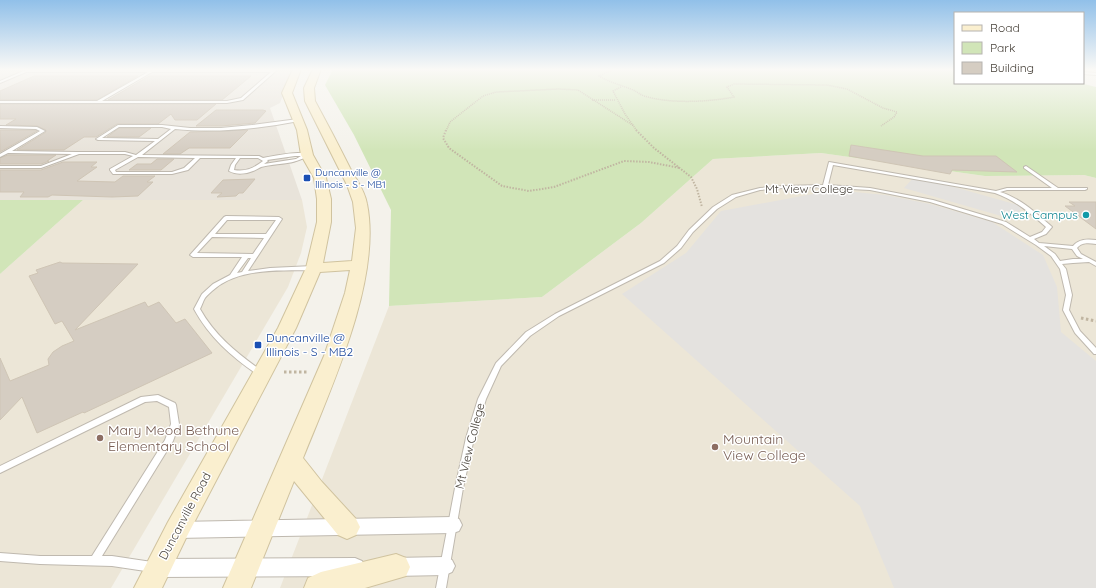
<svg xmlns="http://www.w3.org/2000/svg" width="1096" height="588" font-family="Quicksand,sans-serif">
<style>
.residential{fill:#e8e3da}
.education{fill:#ece6d7}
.green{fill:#d1e5b8}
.parking{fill:#e4e2df}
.building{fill:#d5cdc2;stroke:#cfc5b5}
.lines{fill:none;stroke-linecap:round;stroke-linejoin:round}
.lane-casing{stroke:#bfb9af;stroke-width:2}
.street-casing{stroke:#bfb9af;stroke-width:2}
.secondary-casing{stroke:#d0c39f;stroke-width:2}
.path-far2{stroke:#c0b5a1;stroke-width:1.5;stroke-dasharray:1 1;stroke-linecap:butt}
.path-far1{stroke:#c0b5a1;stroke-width:2;stroke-dasharray:1.5 1.5;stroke-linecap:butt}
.path{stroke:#c0b5a1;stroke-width:3;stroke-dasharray:2.5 2.5;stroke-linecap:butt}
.lane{fill:#fff;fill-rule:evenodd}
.street{fill:#fff;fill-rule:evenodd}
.secondary{fill:#faefcf;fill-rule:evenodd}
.transit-dot{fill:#1a4fb4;stroke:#fff;stroke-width:1.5}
.culture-dot{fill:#0f9aa8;stroke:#fff;stroke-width:1.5}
.education-dot{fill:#8d6e63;stroke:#fff;stroke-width:1.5}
.labels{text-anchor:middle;stroke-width:3;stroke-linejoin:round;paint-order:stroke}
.far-transit-label{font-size:10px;fill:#164399;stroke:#fff;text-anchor:start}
.street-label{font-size:12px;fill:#48423a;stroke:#fff}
.culture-label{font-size:12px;fill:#0d838f;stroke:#fff;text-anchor:end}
.transit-label{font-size:12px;fill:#164399;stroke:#fff;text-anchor:start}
.near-education-label{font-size:14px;fill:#785e54;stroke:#fff;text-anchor:start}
</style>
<rect width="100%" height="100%" fill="#f4f2eb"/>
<path class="residential" d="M 0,69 L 293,69 L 280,103 L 270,108 L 302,200 L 0,200 Z"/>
<g class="education">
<path d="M 821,153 L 985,176 L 1084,175 L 1096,178 L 1096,588 L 280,588 L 389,306 L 542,297 L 641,223 L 713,159 Z"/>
<path d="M 83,200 L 302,200 L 307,227 L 301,253 L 288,287 L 111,588 L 0,588 L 0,274 Z"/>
</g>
<g class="green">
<path d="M 333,69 L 955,69 L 955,83 L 1080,83 L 1096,87 L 1096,178 L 1084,175 L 985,176 L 821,153 L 713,159 L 641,223 L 542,297 L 389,306 L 391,210 L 354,135 L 325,85 Z"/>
<path d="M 0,200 L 83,200 L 0,274 Z"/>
</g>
<g class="parking">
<path d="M 915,176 L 1022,206 L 1015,220 L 904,188 Z"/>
<path d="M 834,190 L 885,195 L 930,204 L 992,222 L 1043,255 L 1057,287 L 1061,332 L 1096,361 L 1096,588 L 894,588 L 860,506 L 622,294 L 686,253 L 721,211 Z"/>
</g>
<g class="building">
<path d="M 34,76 L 138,76 L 97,100 L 0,100 L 0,91 Z"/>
<path d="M 149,76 L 251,76 L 222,100 L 108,100 Z"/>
<path d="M 0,104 L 216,104 L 197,120 L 175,120 L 171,114 L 158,124 L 117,124 L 96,137 L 84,137 L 64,150 L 17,150 L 46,132 L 46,130 L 37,126 L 6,125 L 16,119 L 0,119 Z"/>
<path d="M 216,110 L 263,110 L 266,111 L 255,123 L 221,126 L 196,126 Z"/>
<path d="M 119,128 L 151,128 L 139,137 L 107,137 Z"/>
<path d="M 0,130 L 36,130 L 37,131 L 0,152 Z"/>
<path d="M 248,130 L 230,148 L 189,148 L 180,154 L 163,154 L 190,132 Z"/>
<path d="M 851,145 L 923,156 L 996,156 L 1017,172 L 952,170 L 950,174 L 849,156 Z"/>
<path d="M 8,155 L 56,155 L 47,161 L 49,161 L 41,164 L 0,164 L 0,158 Z"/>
<path d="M 157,159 L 174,159 L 161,170 L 129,170 L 137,164 L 151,164 Z"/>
<path d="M 63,162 L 97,162 L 91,167 L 97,167 L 77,181 L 115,182 L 123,176 L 155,176 L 147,182 L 153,182 L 138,196 L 112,197 L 52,195 L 48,197 L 20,197 L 24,192 L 0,192 L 0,170 L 41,170 Z"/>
<path d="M 255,179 L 243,193 L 239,193 L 236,196 L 217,197 L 222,193 L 211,193 L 223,180 Z"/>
<path d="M 1069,202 L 1096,202 L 1096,229 L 1065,206 L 1075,206 Z"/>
<path d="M 60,262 L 62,263 L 138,264 L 75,330 L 145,302 L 148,307 L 159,302 L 176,323 L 185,319 L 212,353 L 84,413 L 83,412 L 37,433 L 22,397 L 0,420 L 0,358 L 10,381 L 49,365 L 48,359 L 53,352 L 62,346 L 74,341 L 62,321 L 55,324 L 29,276 L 38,273 L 36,270 Z"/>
</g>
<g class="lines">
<g class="lane-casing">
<g id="lane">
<path d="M 28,69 L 29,70 L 273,70 L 274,69 L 278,69 L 243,100 L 227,103 L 0,103 L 0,101 L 97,101 L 148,72 L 26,72 L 0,83 L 0,81 ZM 152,72 L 271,72 L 241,98 L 227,101 L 102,101 Z"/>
<path d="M 1083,72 L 1096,73 L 1096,75 L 1083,74 Z"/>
<path d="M 298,119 L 300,120 L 299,121 C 258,129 216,133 175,129 L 142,155 L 259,156 L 263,158 C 275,156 299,150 309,155 C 295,165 277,163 261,167 C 259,168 256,170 253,171 C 246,174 236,175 229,171 L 231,165 L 236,158 L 200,158 L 188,170 L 172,174 L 113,174 L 110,170 L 110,169 L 133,156 L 125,154 L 79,154 L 41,168 L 0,168 L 0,166 L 41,166 L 72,154 L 8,153 L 0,157 L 0,154 L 40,131 L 36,129 L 0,128 L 0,126 L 37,127 L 45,131 L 12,151 L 77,152 L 125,152 L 136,155 L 155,141 L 98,140 L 96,139 L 118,125 L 162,125 L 190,128 L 221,128 L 252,125 ZM 119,127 L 162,127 L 171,129 L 158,139 L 102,138 ZM 295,156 L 301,156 L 296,159 L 264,164 L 268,161 L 267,160 ZM 138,157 L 195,158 L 184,168 L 172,172 L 116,172 L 115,170 ZM 240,158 L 258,158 L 263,161 C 254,168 246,172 234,170 L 235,165 Z"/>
<path d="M 829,162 L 996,191 L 1007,188 L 1052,188 L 1024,168 L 1024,167 L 1026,166 L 1058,188 L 1087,188 L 1087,189 L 1085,190 L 1007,190 L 1000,192 C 1020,198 1035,212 1051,226 L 1052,227 L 1046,234 L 1034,239 L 1039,243 L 1073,246 C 1079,239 1087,239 1096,240 L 1096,244 C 1089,243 1082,242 1077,248 L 1081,254 L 1096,262 L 1096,266 L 1089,262 L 1073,263 L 1062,264 L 1066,269 L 1072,295 L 1069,310 L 1080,331 L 1096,348 L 1096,354 L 1094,354 L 1075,333 L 1063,310 L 1066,295 L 1060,269 L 1051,256 L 1036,245 L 1002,224 L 930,202 L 870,190 L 813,187 L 783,188 L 760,190 L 736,197 L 717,209 L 693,232 L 681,248 L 664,263 L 559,316 L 530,336 L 501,366 L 486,399 L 474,438 L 463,488 L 446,588 L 436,588 L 455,488 L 466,438 L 478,399 L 496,363 L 526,332 L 555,314 L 660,261 L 677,246 L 689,230 L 713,207 L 732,195 L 760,188 L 783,186 L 823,185 ZM 833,165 L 995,193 C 1015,200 1030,213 1046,227 L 1042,232 L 1030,237 L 1006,222 L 933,200 L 870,188 L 828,185 ZM 1044,246 L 1072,249 L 1077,256 L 1083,259 L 1073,259 L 1060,261 L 1055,254 Z"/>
<path d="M 226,216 L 279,217 L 282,219 L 248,271 L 270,268 L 313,266 L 316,268 L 313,270 C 280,271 238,267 212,291 C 210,293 207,295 205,298 C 203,301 202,305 200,309 C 215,336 238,354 262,371 L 264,373 L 262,375 L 258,375 C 231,356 210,338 194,309 L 202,294 L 213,284 L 230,275 L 242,257 L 193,257 L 190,255 L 224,217 ZM 227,220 L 276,220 L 266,234 L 215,234 ZM 212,237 L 264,238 L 253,254 L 197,253 ZM 248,258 L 251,258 L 242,272 L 237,273 Z"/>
<path d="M 158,395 L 175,403 L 176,405 L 179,424 L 173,441 L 102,556 L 112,556 L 152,562 L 155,564 L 157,567 L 155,570 L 152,572 L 112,566 L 40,564 L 0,561 L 0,553 L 40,556 L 92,556 L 165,440 L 171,424 L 169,407 L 157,401 L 145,402 L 0,473 L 0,466 L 141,397 Z"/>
</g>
</g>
<g class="street-casing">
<g id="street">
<path d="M 453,517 L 459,519 L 462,525 L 459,531 L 453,533 L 177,538 L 171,536 L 168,530 L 171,524 L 177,522 Z"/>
<path d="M 445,557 L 452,560 L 455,566 L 452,572 L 445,575 L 393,576 L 386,573 L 383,567 L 386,561 L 393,558 Z"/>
<path d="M 355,558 L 362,561 L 365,567 L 362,573 L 355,576 L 158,577 L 151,574 L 148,568 L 151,562 L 158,559 Z"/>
</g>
</g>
<g class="secondary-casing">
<g id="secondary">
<path d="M 293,69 L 301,69 L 292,93 L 307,130 L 313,155 L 326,178 L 331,199 L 331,222 L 323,263 L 352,261 L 356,228 L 353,202 L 347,185 L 305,101 L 304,88 L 313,69 L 321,69 L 314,88 L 315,101 C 327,123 339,146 350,168 C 356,179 365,191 367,204 C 382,279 331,388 303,458 L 322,482 L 356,519 L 360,527 L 356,535 L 347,539 L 338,535 L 294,481 L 251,588 L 223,588 L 324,356 L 345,293 L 350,270 L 320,272 L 296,328 L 186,538 L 162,588 L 134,588 L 168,522 L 278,328 L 306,268 L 317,222 L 317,199 L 314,178 L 301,155 L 297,130 L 282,93 Z"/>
<path d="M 396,554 L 406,558 L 410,567 L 406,576 L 365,588 L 304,588 L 308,578 L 321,572 Z"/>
</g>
</g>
<g class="path-far2">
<path d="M 614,69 L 599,76 C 609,82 620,85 631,89 C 636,91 639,94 644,96 C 670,104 708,102 734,97 L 727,87 L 734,84 L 827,85 L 847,89 L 883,108 L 897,112 L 894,117 L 881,126"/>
<path d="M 621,87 L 613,91 L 625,114 L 637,131"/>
<path d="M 592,100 L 616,100"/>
<path d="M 446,131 L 450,122 L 483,96 L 496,92 L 559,89 L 578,90 L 634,126"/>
</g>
<g class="path-far1">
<path d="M 446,130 L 443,138 L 449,148 L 502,186 L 529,191 L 554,187 L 624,161 L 649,162 L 680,168"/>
<path d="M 636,130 L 654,148 L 691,177 L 697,189 L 702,207"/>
</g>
<g class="path">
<path d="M 1081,318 L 1096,321"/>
<path d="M 284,372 L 309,372"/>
</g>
<use href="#lane" class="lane"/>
<use href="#street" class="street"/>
<use href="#secondary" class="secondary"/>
</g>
<linearGradient id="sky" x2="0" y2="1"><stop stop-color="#91c0e9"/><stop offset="0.46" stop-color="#faf9f6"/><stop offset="1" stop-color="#faf9f6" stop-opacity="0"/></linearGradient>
<rect width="1096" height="151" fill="url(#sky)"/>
<g class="transit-dot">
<rect x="303" y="174" width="8" height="8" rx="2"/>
<rect x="254" y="341" width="8" height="8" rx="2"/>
</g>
<circle class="culture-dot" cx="1086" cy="215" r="4"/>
<g class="education-dot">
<circle cx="100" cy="438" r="4"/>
<circle cx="715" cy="447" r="4"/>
</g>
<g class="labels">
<g class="far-transit-label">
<text x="315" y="176">Duncanville @<tspan x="315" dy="12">Illinois - S - MB1</tspan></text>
</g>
<g class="street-label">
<text x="809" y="193">Mt View College</text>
<text transform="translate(470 446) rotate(-76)" y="4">Mt View College</text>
<text transform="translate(185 516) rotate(-62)" y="4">Duncanville Road</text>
</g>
<g class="culture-label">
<text x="1078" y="219">West Campus</text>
</g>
<g class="transit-label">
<text x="266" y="342">Duncanville @<tspan x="266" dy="14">Illinois - S - MB2</tspan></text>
</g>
<g class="near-education-label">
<text x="108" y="435">Mary Meod Bethune<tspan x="108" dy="16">Elementary School</tspan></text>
<text x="723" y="444">Mountain<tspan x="723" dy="16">View College</tspan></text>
</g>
</g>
<rect x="954" y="12" width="130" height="72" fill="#ffffff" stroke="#b6b3b0"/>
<rect x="962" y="25" width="20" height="6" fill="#faefcf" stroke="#b6b3b0"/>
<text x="990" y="32" font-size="12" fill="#48423a">Road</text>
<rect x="962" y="42" width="20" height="12" fill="#d1e5b8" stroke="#b6b3b0"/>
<text x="990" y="52" font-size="12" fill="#48423a">Park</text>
<rect x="962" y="62" width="20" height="12" fill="#d5cdc2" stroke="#b6b3b0"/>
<text x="990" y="72" font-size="12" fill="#48423a">Building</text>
</svg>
